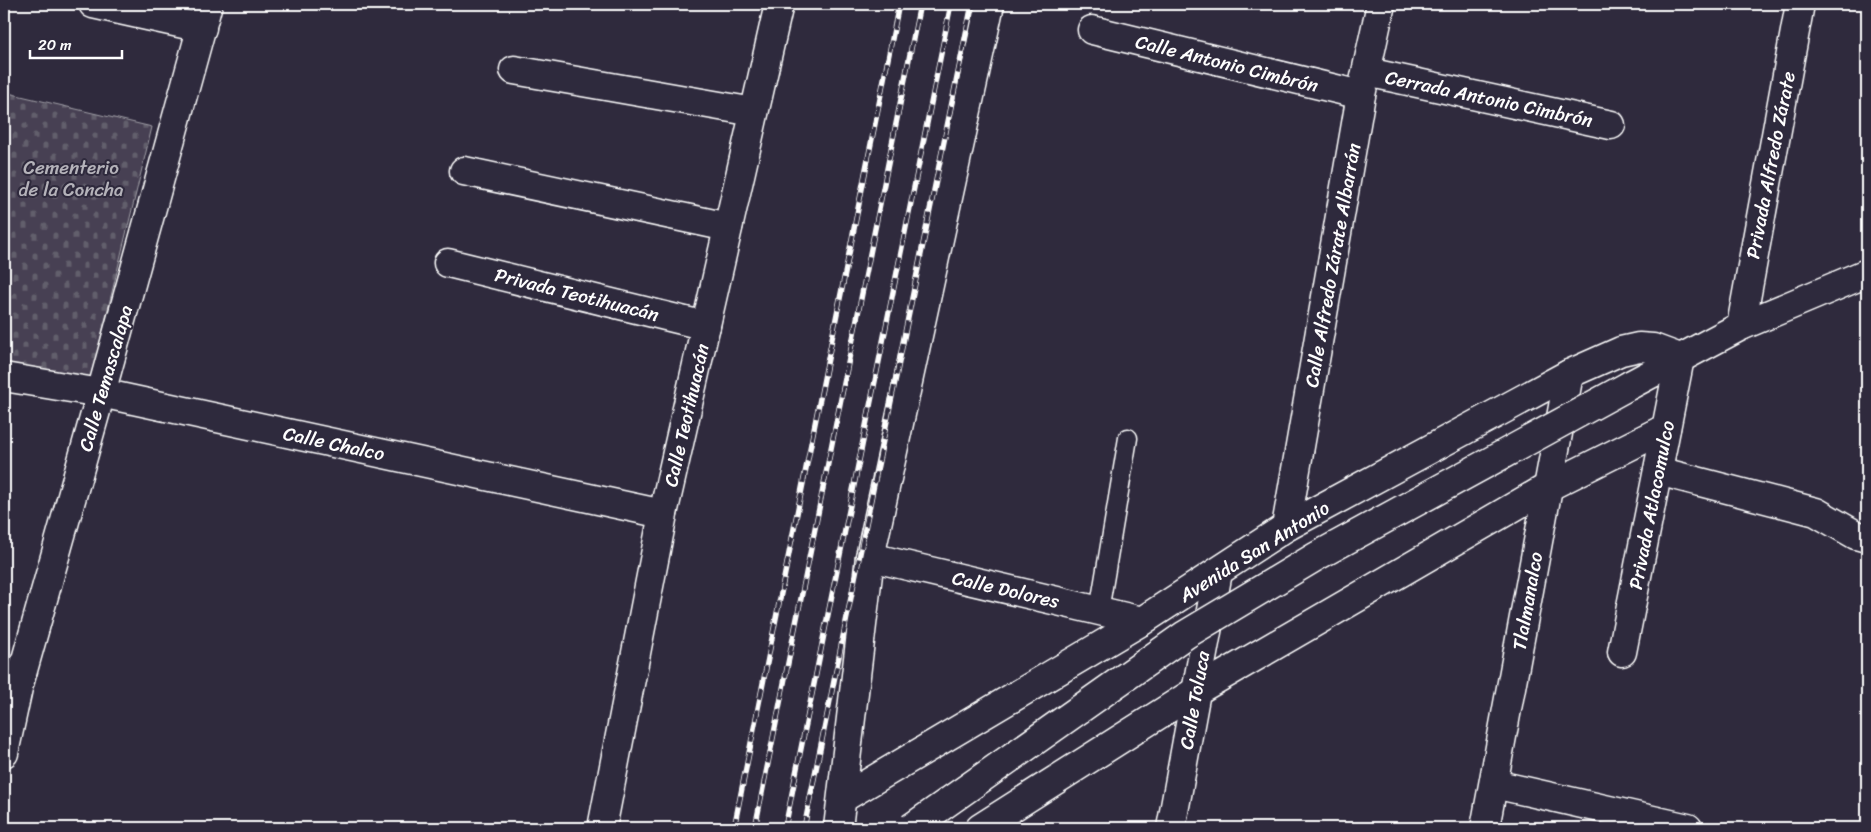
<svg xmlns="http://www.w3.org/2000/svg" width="1871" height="832" font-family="Sriracha,sans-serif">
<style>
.cemetery{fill:url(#cemetery-stones);stroke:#a2a0a8}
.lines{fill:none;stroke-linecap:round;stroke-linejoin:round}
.lane-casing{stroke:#fff;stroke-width:21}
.street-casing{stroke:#fff;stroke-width:31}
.secondary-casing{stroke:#fff;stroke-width:31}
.lane{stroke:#2f2a3d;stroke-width:18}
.street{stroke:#2f2a3d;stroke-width:28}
.secondary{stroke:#2f2a3d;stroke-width:28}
.rail-casing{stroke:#fff;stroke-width:5.5}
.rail{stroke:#2f2a3d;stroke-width:4;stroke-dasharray:11;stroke-linecap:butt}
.secondary-bridge-casing{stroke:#fff;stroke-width:31;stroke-linecap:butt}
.secondary-bridge{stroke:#2f2a3d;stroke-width:28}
.labels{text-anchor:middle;stroke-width:4;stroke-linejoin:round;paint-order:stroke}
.street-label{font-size:19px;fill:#fff;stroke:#2f2a3d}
.park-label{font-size:19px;fill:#b5b3ba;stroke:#2f2a3d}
</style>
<defs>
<pattern id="cemetery-stones" width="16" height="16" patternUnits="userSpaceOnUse" patternTransform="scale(1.25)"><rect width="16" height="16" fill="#464152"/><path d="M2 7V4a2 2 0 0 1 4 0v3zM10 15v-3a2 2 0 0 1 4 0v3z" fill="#625e6c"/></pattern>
</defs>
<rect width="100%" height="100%" fill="#2f2a3d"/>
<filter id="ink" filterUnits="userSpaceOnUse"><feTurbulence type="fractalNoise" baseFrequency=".02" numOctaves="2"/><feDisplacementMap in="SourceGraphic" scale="10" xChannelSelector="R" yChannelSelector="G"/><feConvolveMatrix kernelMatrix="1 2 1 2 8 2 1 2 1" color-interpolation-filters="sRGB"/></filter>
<g filter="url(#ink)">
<path class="cemetery" d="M 4,92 L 152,127 L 88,391 L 4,375 Z"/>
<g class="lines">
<g class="lane-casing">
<path id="lane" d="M 1099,611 L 1128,438"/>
</g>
<g class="street-casing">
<g id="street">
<path d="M 93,4 L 202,28"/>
<path d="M 1092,30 L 1361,95"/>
<path d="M 514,70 L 754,112"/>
<path d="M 1367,72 L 1611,125"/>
<path d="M 464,171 L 728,227"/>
<path d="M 448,263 L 706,326"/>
<path d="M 1741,326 L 1800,4"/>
<path d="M 4,377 L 101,393 L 663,514"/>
<path d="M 1658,471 L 1816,512 L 1856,535 L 1867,538"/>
<path d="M 1286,527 L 1361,95 L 1381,4"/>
<path d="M 870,557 L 1142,621"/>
<path d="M 4,753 L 18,688 L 101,393 L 208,4"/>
<path d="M 1494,784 L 1688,828"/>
<path d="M 843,798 L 1142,621 L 1286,527 L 1569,374 L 1621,351 L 1639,347 L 1653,348 L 1680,358 L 1622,652"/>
<path d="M 602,828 L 663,514 L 779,4"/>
<path d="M 838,828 L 870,557 L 990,4"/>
<path d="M 980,828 L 1196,691 L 1548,487 L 1666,428"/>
<path d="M 1171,828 L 1218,572"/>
<path d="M 1485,828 L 1569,374"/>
</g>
</g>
<g class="secondary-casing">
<path id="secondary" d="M 1630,385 L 1741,326 L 1867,273"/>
</g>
<use href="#lane" class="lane"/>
<use href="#street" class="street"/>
<use href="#secondary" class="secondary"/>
<g class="rail-casing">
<g id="rail">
<path d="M 734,828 L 899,4"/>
<path d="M 755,828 L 920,4"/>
<path d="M 785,828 L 951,4"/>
<path d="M 804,828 L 972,4"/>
</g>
</g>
<use href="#rail" class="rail"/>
<g class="secondary-bridge-casing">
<path id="secondary-bridge" d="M 911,828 L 1185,635 L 1317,556 L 1630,385"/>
</g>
<use href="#secondary-bridge" class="secondary-bridge"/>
</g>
</g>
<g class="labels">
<g class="street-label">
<text transform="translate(1227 63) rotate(14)" y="7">Calle Antonio Cimbrón</text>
<text transform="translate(1489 98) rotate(12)" y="7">Cerrada Antonio Cimbrón</text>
<text transform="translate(1770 165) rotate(-79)" y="7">Privada Alfredo Zárate</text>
<text transform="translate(1332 265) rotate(-80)" y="7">Calle Alfredo Zárate Albarrán</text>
<text transform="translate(577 294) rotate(14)" y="7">Privada Teotihuacán</text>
<text transform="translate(105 378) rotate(-74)" y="7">Calle Temascalapa</text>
<text transform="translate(686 415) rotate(-77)" y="7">Calle Teotihuacán</text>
<text transform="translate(334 443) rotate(12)" y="7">Calle Chalco</text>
<text transform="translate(1651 505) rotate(-79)" y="7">Privada Atlacomulco</text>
<text transform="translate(1254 551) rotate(-32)" y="7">Avenida San Antonio</text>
<text transform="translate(1006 589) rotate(13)" y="7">Calle Dolores</text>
<text transform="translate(1527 601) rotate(-80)" y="7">Tlalmanalco</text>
<text transform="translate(1194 700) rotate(-80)" y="7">Calle Toluca</text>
</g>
<g class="park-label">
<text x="71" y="174">Cementerio<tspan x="71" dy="22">de la Concha</tspan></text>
</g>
</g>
<rect width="1871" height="832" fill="none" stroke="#2f2a3d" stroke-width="20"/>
<rect x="10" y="10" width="1851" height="812" fill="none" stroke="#fff" stroke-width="2" filter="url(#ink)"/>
<path d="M30 50v8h92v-8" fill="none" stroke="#ffffff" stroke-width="2.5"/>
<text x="38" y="50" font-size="15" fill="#ffffff" stroke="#2f2a3d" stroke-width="4" paint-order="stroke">20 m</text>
</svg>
